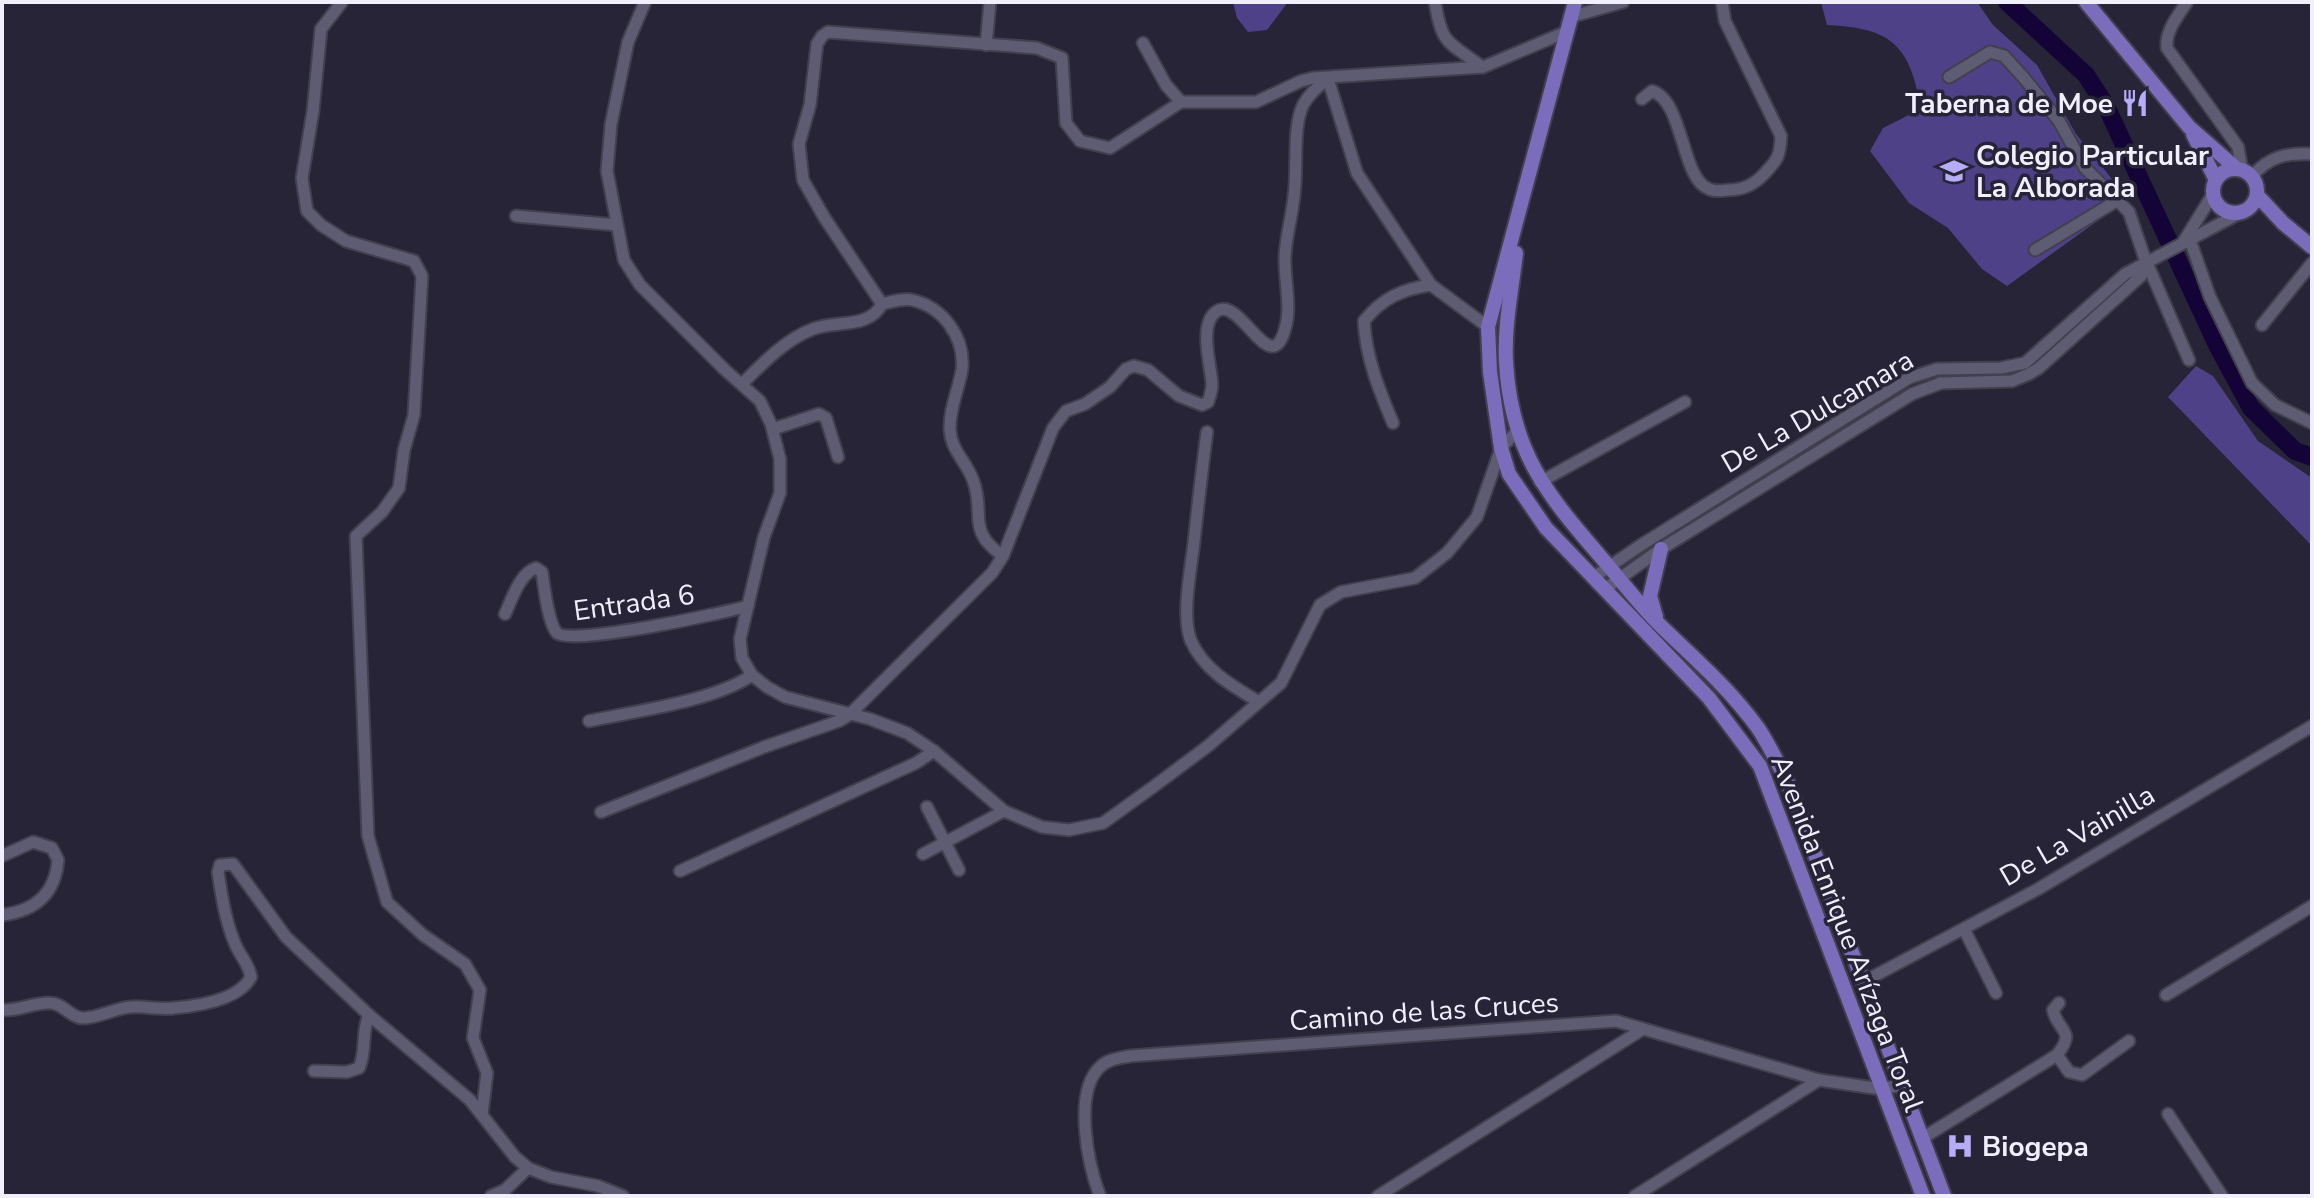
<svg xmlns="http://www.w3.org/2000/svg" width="2314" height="1198" font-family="'Nunito Sans',sans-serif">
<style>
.forest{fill:#4f4188}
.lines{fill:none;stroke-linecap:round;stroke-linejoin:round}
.river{stroke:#140336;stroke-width:18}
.minor-casing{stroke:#423f4f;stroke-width:15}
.major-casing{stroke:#423f4f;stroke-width:18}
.minor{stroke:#5e5c72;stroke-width:11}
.major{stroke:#7b6dbc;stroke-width:14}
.labels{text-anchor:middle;stroke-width:7;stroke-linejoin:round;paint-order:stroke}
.poi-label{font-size:28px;font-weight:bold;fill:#f1effd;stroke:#272437;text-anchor:start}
.street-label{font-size:28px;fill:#f1effd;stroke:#272437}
</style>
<rect width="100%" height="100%" fill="#272437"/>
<g class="forest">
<path d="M 1233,2 L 1288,2 L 1267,30 L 1248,32 L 1237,18 Z"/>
<path d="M 1821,2 L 1977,2 L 1993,25 L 2037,65 L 2076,134 L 2128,199 L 2007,286 L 1982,269 L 1948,228 L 1909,203 L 1870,151 L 1883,128 L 1921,109 C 1910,46 1893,28 1827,25 Z"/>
<path d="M 2196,366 L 2213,376 L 2258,441 L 2312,478 L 2312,546 L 2168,397 Z"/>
</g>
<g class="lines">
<path class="river" d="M 2007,2 L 2086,75 L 2106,106 L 2218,347 L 2251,408 L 2295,451 L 2312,457"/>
<g class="minor-casing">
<g id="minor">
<path d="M 342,2 L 321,29 L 313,111 L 302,178 L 307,211 L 321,225 L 346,241 L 414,261 L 422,276 L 414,415 L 404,450 L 399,488 L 382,512 L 356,536 L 368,836 L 387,902 L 423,935 L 465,964 L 480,990 L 473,1038 L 487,1073 L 482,1114"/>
<path d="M 645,2 L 628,42 L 611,124 L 607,171 L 624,260 L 640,285 L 724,369 L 760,401 L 771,424 L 780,459 L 780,493 L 764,537 L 740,639 L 742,658 L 752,675 L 767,687 L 785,697 L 870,719 L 907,733 L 934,751 L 1004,811 L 1042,827 L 1069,830 L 1103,823 L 1153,787 L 1208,746 L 1281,683 L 1320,605 L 1341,592 L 1415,578 L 1447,553 L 1477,517 L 1501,448 L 1517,431"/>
<path d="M 1435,2 C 1442,47 1449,41 1482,67"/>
<path d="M 2187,2 C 2178,16 2165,31 2167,48 L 2238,147 L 2242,170"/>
<path d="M 1570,17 L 1623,2"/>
<path d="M 1143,43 L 1166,85 L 1181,102 L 1256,102 L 1301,81 L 1313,78 L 1483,67 L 1566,32"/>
<path d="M 986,45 L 990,2"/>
<path d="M 1949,77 L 1990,52 L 2004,56 L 2024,78 L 2059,121 L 2085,168 L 2129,212 L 2144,256 L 2189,360"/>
<path d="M 1642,99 L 1652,91 C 1684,101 1681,179 1709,189 C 1713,191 1722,191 1727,190 C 1743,190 1754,185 1765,173 C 1778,159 1780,156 1781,136 L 1725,21 L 1722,2"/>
<path d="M 2252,176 C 2270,156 2286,153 2312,154"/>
<path d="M 516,216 L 617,225"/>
<path d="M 2190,240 L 2210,297 L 2252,383 L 2275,405 L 2312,423"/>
<path d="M 2184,241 L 2213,194"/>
<path d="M 2035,250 L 2118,200"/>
<path d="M 2262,325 L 2312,263"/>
<path d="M 742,384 C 763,363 786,339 813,329 C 837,320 869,329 882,304"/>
<path d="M 1393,423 C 1379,390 1366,358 1364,321 C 1382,298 1403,289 1431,285"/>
<path d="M 773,429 L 819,414 L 826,418 L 838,457"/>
<path d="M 1207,432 C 1202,469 1198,505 1194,542 C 1191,569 1181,616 1191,641 C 1204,670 1232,686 1259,702"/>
<path d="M 1540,482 L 1685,402"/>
<path d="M 1003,556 C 965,530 986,513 973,480 C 966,461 951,450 950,430 C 949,409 959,389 962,369 C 965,337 943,307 912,300 C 903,298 891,302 882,304 L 824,217 L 803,180 L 799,144 L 810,105 L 817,44 L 822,36 L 828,32 L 1037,48 L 1062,58 L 1066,123 L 1080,141 L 1110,148 L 1181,102"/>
<path d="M 1594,577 L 1641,545 L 1909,378 L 1937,369 L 2001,368 L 2025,363 L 2125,274 L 2240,213"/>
<path d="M 1605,589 L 1661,549 L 1912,394 L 1941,383 L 2012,381 L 2029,374 L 2039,368 L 2141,276 L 2147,264"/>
<path d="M 505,614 C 512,599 520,573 536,568 L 542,572 C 544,586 548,623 557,633 C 571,646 724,613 748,606"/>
<path d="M 589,721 C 636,711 715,701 752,675"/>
<path d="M 927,807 L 959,870"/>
<path d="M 601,812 L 764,747 L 839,721 L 849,715 L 992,573 L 1003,556 L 1053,428 L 1066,411 L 1085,404 L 1110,387 L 1126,369 L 1134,366 L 1148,370 L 1179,396 L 1202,405 L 1208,402 C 1210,396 1212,391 1212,384 C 1211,366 1197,320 1219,310 C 1242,300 1271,380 1285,329 C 1292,307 1284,279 1285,256 C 1286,236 1292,216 1294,196 C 1298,170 1292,128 1303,105 C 1309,94 1318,86 1328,79 L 1357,173 L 1431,285 L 1488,327"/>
<path d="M 923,854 L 1004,811"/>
<path d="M 2,856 L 33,842 L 52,848 L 58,860 C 55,895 34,911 2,915"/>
<path d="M 680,871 L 916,763 L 934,751"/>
<path d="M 1964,929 L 1996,993"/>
<path d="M 1863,982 L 2038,889 L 2312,726"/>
<path d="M 2166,995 L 2312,906"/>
<path d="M 2,1010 C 19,1011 35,1002 50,1003 C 63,1003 71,1018 83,1018 C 99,1018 115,1008 131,1007 C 145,1006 160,1010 174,1008 C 198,1006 239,1000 251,977 C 249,965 242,958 237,948 C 226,925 222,898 218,872 L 220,865 L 233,864 L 286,937 L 369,1015 L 470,1100 L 515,1157 L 528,1168 L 551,1177 L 598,1186 L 623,1196"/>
<path d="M 2057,1055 L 2069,1072 L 2082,1075 L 2129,1041"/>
<path d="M 314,1071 L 347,1072 L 359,1068 C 367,1051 361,1032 369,1015"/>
<path d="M 2168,1114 L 2222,1196"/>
<path d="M 1921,1139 L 2057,1055 C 2077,1029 2058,1033 2053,1010 L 2059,1003"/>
<path d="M 491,1196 L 505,1190 L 528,1168"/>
<path d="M 1100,1196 C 1088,1165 1073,1092 1100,1067 C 1108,1059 1120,1058 1130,1056 L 1616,1021 L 1819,1080 L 1881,1089 L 1902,1085"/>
<path d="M 1378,1196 L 1643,1029"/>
<path d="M 1635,1196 L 1819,1080"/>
</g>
</g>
<g class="major-casing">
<g id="major">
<path d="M 1575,2 L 1488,327 L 1490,372 L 1501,448 L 1509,474 L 1546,528 L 1709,698 L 1760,766 L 1923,1196"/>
<path d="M 2086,2 L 2189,127 L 2237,169"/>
<path d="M 2193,134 L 2216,180"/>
<circle cx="2235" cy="191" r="22"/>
<path d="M 2257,195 L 2283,223 L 2312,247"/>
<path d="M 1516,253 C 1512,288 1504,326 1506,362 C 1511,454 1549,497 1606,563 C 1624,584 1641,607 1662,627 C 1695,659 1730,689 1758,728 C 1770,746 1780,767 1789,786 L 1944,1196"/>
<path d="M 1656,617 L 1650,596 L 1661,549"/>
</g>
</g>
<use href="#minor" class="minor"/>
<use href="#major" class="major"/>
</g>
<defs>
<g id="restaurant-bare" transform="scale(2.16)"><path d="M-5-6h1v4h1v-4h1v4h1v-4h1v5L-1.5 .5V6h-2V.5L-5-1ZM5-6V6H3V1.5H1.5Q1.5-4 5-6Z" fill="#b6acf8" stroke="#272437" stroke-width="2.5" paint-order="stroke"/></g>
<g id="school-bare" transform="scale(2.16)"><path d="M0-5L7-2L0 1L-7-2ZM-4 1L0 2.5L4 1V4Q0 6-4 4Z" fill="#b6acf8" stroke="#272437" stroke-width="2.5" paint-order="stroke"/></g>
<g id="hospital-bare" transform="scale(2.16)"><path d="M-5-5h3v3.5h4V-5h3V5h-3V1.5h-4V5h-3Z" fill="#b6acf8" stroke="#272437" stroke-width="2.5" paint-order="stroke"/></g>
</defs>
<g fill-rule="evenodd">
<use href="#restaurant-bare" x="2135" y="103"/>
<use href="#school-bare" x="1954" y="171"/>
<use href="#hospital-bare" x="1960" y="1146"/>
</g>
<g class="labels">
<g class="poi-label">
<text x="2113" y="113" text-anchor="end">Taberna de Moe</text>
<text x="1976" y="165">Colegio Particular<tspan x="1976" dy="32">La Alborada</tspan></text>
<text x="1982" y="1156">Biogepa</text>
</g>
<g class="street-label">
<text transform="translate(1817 411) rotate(-30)" y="10">De La Dulcamara</text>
<text transform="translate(634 602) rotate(-8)" y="10">Entrada 6</text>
<text transform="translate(2077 835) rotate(-30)" y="10">De La Vainilla</text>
<text transform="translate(1848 933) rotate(69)" y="10">Avenida Enrique Arízaga Toral</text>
<text transform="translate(1424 1011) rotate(-4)" y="10">Camino de las Cruces</text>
</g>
</g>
<rect width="2314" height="1198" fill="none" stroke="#f1effd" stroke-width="8"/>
</svg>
